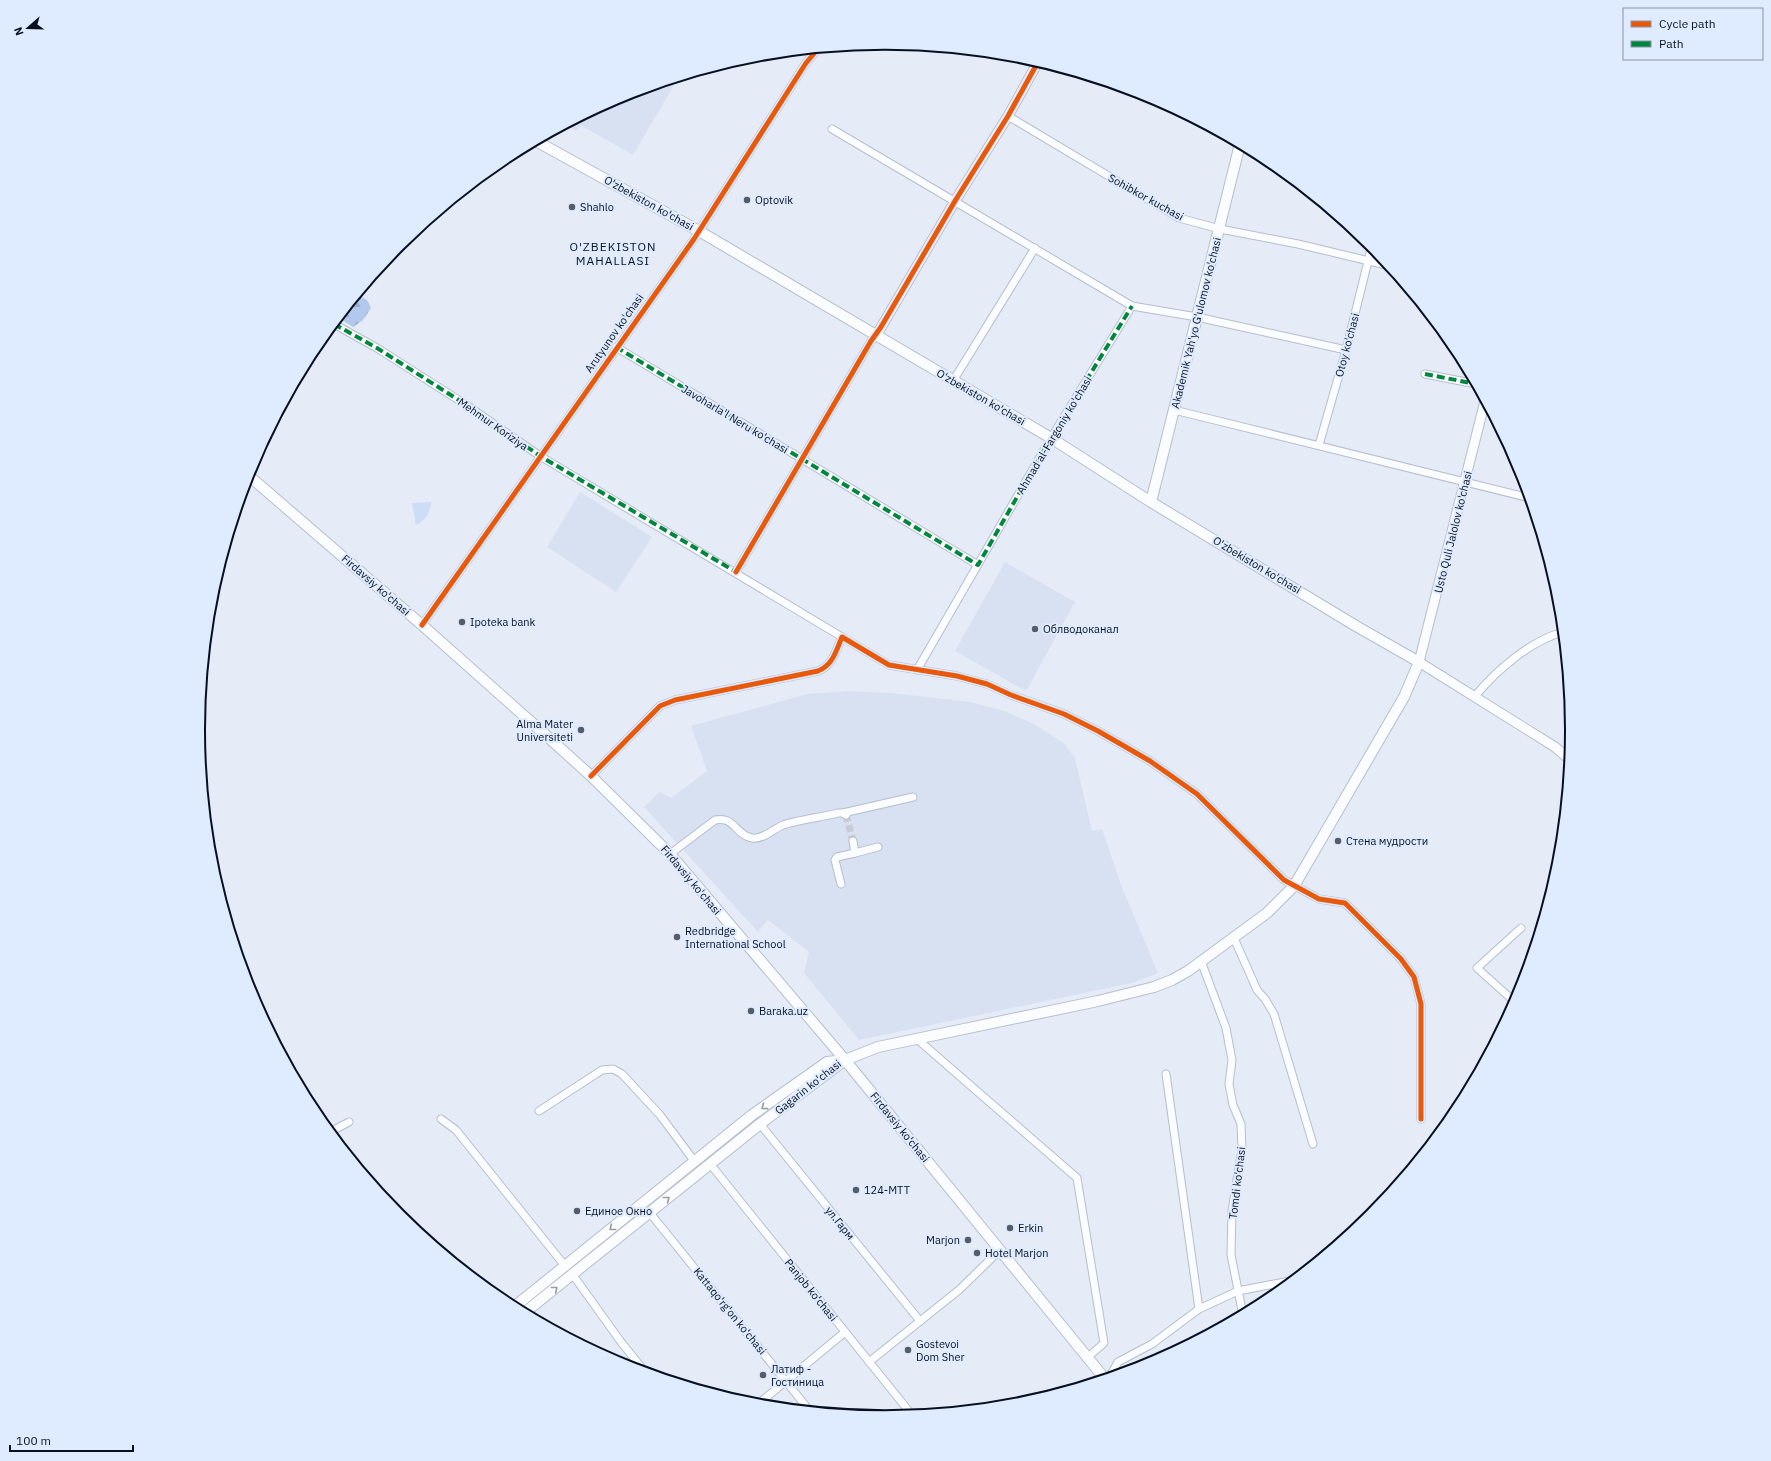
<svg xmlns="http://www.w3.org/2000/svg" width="1771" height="1461" font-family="'IBM Plex Sans',sans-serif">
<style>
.built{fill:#d8e1f2}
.forest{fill:url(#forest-firs)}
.park{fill:#cdddf8}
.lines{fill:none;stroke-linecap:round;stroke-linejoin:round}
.minor-tunnel{stroke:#c5cbd7;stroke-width:7;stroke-dasharray:7 3.5;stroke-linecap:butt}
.minor-casing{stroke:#b6becc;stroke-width:9}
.tertiary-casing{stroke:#b6becc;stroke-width:11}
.secondary-casing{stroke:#b6becc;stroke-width:12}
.minor{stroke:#fbfcfe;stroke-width:7}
.tertiary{stroke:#fbfcfe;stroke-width:9}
.secondary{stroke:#fbfcfe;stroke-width:10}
.quiet{stroke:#00873e;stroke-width:4;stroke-dasharray:8 4;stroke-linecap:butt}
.cycleway-casing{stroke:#dfebfe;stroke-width:8}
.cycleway{stroke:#e8590c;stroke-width:5}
.oneway{stroke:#999ea5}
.poi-dot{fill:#555d6b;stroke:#dfebfe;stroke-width:1.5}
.labels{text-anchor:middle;stroke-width:4;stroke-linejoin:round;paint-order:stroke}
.street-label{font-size:11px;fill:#071020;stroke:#dfebfe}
.poi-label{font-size:11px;fill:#071020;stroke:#dfebfe;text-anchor:start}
.neighbourhood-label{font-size:12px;letter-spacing:1px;fill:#071020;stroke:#dfebfe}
.rim{fill:none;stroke:#071020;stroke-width:2}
</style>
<defs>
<pattern id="forest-firs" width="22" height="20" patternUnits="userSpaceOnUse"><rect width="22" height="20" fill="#b2c8ec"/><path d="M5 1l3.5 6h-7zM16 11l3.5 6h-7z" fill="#98abca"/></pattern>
</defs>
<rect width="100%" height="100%" fill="#e6ecf7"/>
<g class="built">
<path d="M 678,78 L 633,155 L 582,126 L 576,131 L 566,125 L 623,95 Z"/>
<path d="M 580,492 L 652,537 L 616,592 L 547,547 Z"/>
<path d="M 1005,562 L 1075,602 L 1026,691 L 955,651 Z"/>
<path d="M 847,691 L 891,693 L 971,702 L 1007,712 L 1034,724 L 1064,743 L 1075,758 L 1092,831 L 1102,829 L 1123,890 L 1158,973 L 1132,983 L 859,1040 L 804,973 L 809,952 L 768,920 L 758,932 L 644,807 L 660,792 L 671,798 L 707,771 L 691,726 L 808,694 Z"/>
</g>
<path class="forest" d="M 358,295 L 367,300 L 371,308 L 363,320 L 353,327 L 339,318 Z"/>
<path class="park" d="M 431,502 C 430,513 426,520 416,525 L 412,503 Z"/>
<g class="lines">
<path class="minor-tunnel" d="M 846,815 L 853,841"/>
<g class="minor-casing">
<g id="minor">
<path d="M 1008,116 L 1179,218 L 1220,229 L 1298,244 L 1390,266"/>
<path d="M 832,129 L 1132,306 L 1197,317 L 1346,350"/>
<path d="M 334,324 L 377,348 L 468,406 L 540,456 L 842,637"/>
<path d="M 616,347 L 978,565"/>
<path d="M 1425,374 L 1476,384"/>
<path d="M 953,381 L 1035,248"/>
<path d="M 1174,410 L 1530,498"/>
<path d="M 1319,445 L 1346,350 L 1372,245"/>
<path d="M 736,572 L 871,341 L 876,336"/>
<path d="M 422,625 L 694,239 L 806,63 L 817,50"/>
<path d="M 917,670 L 1051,438 L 1132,306"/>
<path d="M 1475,696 C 1497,670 1530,641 1563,632"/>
<path d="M 591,776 L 660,706 L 675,700 L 818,671 C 833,665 836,651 842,637 L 889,665 L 957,676 L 987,684 L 1011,695 L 1064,714 L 1098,731 L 1150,761 L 1197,794 L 1284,880 L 1319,899 L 1345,903 L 1401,959 L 1414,977 L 1421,1004 L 1421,1119"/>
<path d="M 843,813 L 913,797"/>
<path d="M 853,841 L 855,853 L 878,847"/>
<path d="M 670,854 L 715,820 C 735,816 735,835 752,838 C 762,840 774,829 783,825 C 797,820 823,817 838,813 L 843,813 L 846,815"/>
<path d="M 841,884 L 835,860 L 837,857 L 855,853"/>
<path d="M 1233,936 L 1257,990 L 1265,999 L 1274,1014 L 1313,1144"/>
<path d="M 1201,961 L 1226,1028 L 1232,1060 L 1229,1084 L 1233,1105 L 1241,1124 L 1242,1149 L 1232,1211 L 1231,1255 L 1243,1315"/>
<path d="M 1516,1003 L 1477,968 L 1521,928"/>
<path d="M 917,1039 L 1077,1178 L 1104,1343 L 1087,1358"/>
<path d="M 1166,1074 L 1199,1309"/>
<path d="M 539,1111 L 602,1070 L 613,1069 L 622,1074 L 660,1115 L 695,1162"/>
<path d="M 441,1119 L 456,1130 L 565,1266"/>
<path d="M 760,1124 L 920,1321"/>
<path d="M 330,1132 L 349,1122"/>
<path d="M 711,1165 L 912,1415"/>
<path d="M 650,1213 L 809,1410"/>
<path d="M 573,1275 L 621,1342 L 646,1373"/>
<path d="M 869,1362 L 959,1290 L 1000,1250"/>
<path d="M 1109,1378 L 1118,1362 L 1152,1344 L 1199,1309 L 1238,1291 L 1295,1280"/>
<path d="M 757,1405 L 845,1332"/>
</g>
</g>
<g class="tertiary-casing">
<g id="tertiary">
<path d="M 876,336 L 955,201 L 1008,116 L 1038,62"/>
<path d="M 1485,401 L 1419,662 L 1555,747 L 1570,760"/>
</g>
</g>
<g class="secondary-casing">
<g id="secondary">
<path d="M 248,475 L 422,625 L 548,737 L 591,776 L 670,854 L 845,1060 L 1105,1379"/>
<path d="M 1151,502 L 1240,144"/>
<path d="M 514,1307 L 752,1115 L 827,1062 L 845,1060"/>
<path d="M 524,1313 L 760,1124 L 845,1060 L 878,1047 L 1098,1001 L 1154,987 L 1172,980 L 1188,971 L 1267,913 L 1294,886 L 1404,697 L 1419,662 L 1356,626 L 1151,502 L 1051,438 L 699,231 L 536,141"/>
</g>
</g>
<use href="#minor" class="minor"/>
<use href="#tertiary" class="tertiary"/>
<use href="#secondary" class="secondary"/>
<g class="quiet">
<path d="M 334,324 L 377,348 L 468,406 L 540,456 L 736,572"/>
<path d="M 616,347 L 978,565 L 1051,438 L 1132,306"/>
<path d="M 1425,374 L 1476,384"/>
</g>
<g class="cycleway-casing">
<g id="cycleway">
<path d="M 736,572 L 871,341 L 881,327 L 955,201 L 1008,116 L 1038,62"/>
<path d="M 422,625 L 694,239 L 806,63 L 817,50"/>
<path d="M 591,776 L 660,706 L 675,700 L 818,671 C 833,665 836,651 842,637 L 889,665 L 957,676 L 987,684 L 1011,695 L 1064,714 L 1098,731 L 1150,761 L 1197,794 L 1284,880 L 1319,899 L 1345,903 L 1401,959 L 1414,977 L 1421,1004 L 1421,1119"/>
</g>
</g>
<use href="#cycleway" class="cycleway"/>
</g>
<defs><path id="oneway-chevron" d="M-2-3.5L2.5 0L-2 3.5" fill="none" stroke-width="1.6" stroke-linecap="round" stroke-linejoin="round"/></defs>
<g class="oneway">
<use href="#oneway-chevron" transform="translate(764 1107) rotate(144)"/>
<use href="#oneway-chevron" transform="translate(667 1199) rotate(-38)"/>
<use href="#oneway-chevron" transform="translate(612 1228) rotate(141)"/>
<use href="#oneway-chevron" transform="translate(555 1289) rotate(-38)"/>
</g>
<g class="poi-dot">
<circle cx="747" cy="200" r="4"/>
<circle cx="572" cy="207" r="4"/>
<circle cx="462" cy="622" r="4"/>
<circle cx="1035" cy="629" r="4"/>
<circle cx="581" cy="730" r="4"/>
<circle cx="1338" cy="841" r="4"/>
<circle cx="677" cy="937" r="4"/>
<circle cx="751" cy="1011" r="4"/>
<circle cx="856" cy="1190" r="4"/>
<circle cx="577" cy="1211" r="4"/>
<circle cx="1010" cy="1228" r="4"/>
<circle cx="968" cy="1240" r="4"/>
<circle cx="977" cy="1253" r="4"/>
<circle cx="908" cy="1350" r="4"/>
<circle cx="763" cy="1375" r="4"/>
</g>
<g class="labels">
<g class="street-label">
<text transform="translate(1146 197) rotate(29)" y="4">Sohibkor kuchasi</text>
<text transform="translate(649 203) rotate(29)" y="4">O'zbekiston ko'chasi</text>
<text transform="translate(1196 323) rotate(-76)" y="4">Akademik Yah'yo G'ulomov ko'chasi</text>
<text transform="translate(614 333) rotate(-55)" y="4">Arutyunov ko'chasi</text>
<text transform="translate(1347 345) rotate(-75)" y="4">Otoy ko'chasi</text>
<text transform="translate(981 397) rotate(30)" y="4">O'zbekiston ko'chasi</text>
<text transform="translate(735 419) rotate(31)" y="4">Javoharla'l Neru ko'chasi</text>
<text transform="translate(493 424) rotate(35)" y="4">Mehmur Koriziya</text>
<text transform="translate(1054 435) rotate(-59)" y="4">Ahmad al-Fargoniy ko'chasi</text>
<text transform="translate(1453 532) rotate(-76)" y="4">Usto Quli Jalolov ko'chasi</text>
<text transform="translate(1257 565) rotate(31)" y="4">O'zbekiston ko'chasi</text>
<text transform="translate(376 585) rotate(41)" y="4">Firdavsiy ko'chasi</text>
<text transform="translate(691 880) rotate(50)" y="4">Firdavsiy ko'chasi</text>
<text transform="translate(808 1087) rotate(-38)" y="4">Gagarin ko'chasi</text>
<text transform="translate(900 1127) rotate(51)" y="4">Firdavsiy ko'chasi</text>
<text transform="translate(1237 1183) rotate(-83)" y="4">Tomdi ko'chasi</text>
<text transform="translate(840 1223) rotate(51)" y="4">ул.Гарм</text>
<text transform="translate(811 1290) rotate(51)" y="4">Panjob ko'chasi</text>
<text transform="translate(730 1311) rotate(51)" y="4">Kattaqo'rg'on ko'chasi</text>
</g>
<g class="poi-label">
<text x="755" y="204">Optovik</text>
<text x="580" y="211">Shahlo</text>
<text x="470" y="626">Ipoteka bank</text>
<text x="1043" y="633">Облводоканал</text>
<text x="573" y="728" text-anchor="end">Alma Mater<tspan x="573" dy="13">Universiteti</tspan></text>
<text x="1346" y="845">Стена мудрости</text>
<text x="685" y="935">Redbridge<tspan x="685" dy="13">International School</tspan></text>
<text x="759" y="1015">Baraka.uz</text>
<text x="864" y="1194">124-MTT</text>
<text x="585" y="1215">Единое Окно</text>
<text x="1018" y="1232">Erkin</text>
<text x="960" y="1244" text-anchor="end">Marjon</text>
<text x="985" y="1257">Hotel Marjon</text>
<text x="916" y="1348">Gostevoi<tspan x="916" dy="13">Dom Sher</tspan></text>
<text x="771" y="1373">Латиф -<tspan x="771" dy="13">Гостиница</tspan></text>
</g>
<g class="neighbourhood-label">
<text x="613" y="251">O'ZBEKISTON<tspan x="613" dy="14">MAHALLASI</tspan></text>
</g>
</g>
<path d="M0 0H1771V1461H0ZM205 730a680 680 0 1 1 1360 0a680 680 0 1 1-1360 0Z" fill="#dfebfe" fill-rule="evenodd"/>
<path class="rim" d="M205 730a680 680 0 1 1 1360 0a680 680 0 1 1-1360 0Z"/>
<rect x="1623" y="8" width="140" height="52" fill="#dfebfe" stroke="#8993a5"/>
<rect x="1631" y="21" width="20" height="6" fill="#e8590c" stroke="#8993a5"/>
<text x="1659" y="28" font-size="12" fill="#071020">Cycle path</text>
<rect x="1631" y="41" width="20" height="6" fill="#00873e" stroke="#8993a5"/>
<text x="1659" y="48" font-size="12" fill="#071020">Path</text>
<g transform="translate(28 28) rotate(250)" stroke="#dfebfe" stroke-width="3" paint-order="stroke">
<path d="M0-3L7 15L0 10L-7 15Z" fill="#071020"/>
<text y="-6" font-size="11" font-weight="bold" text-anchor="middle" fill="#071020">N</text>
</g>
<path d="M10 1445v6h123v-6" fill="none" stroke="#071020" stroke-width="2"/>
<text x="16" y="1445" font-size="12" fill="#071020" stroke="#dfebfe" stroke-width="3" paint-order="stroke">100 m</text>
</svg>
